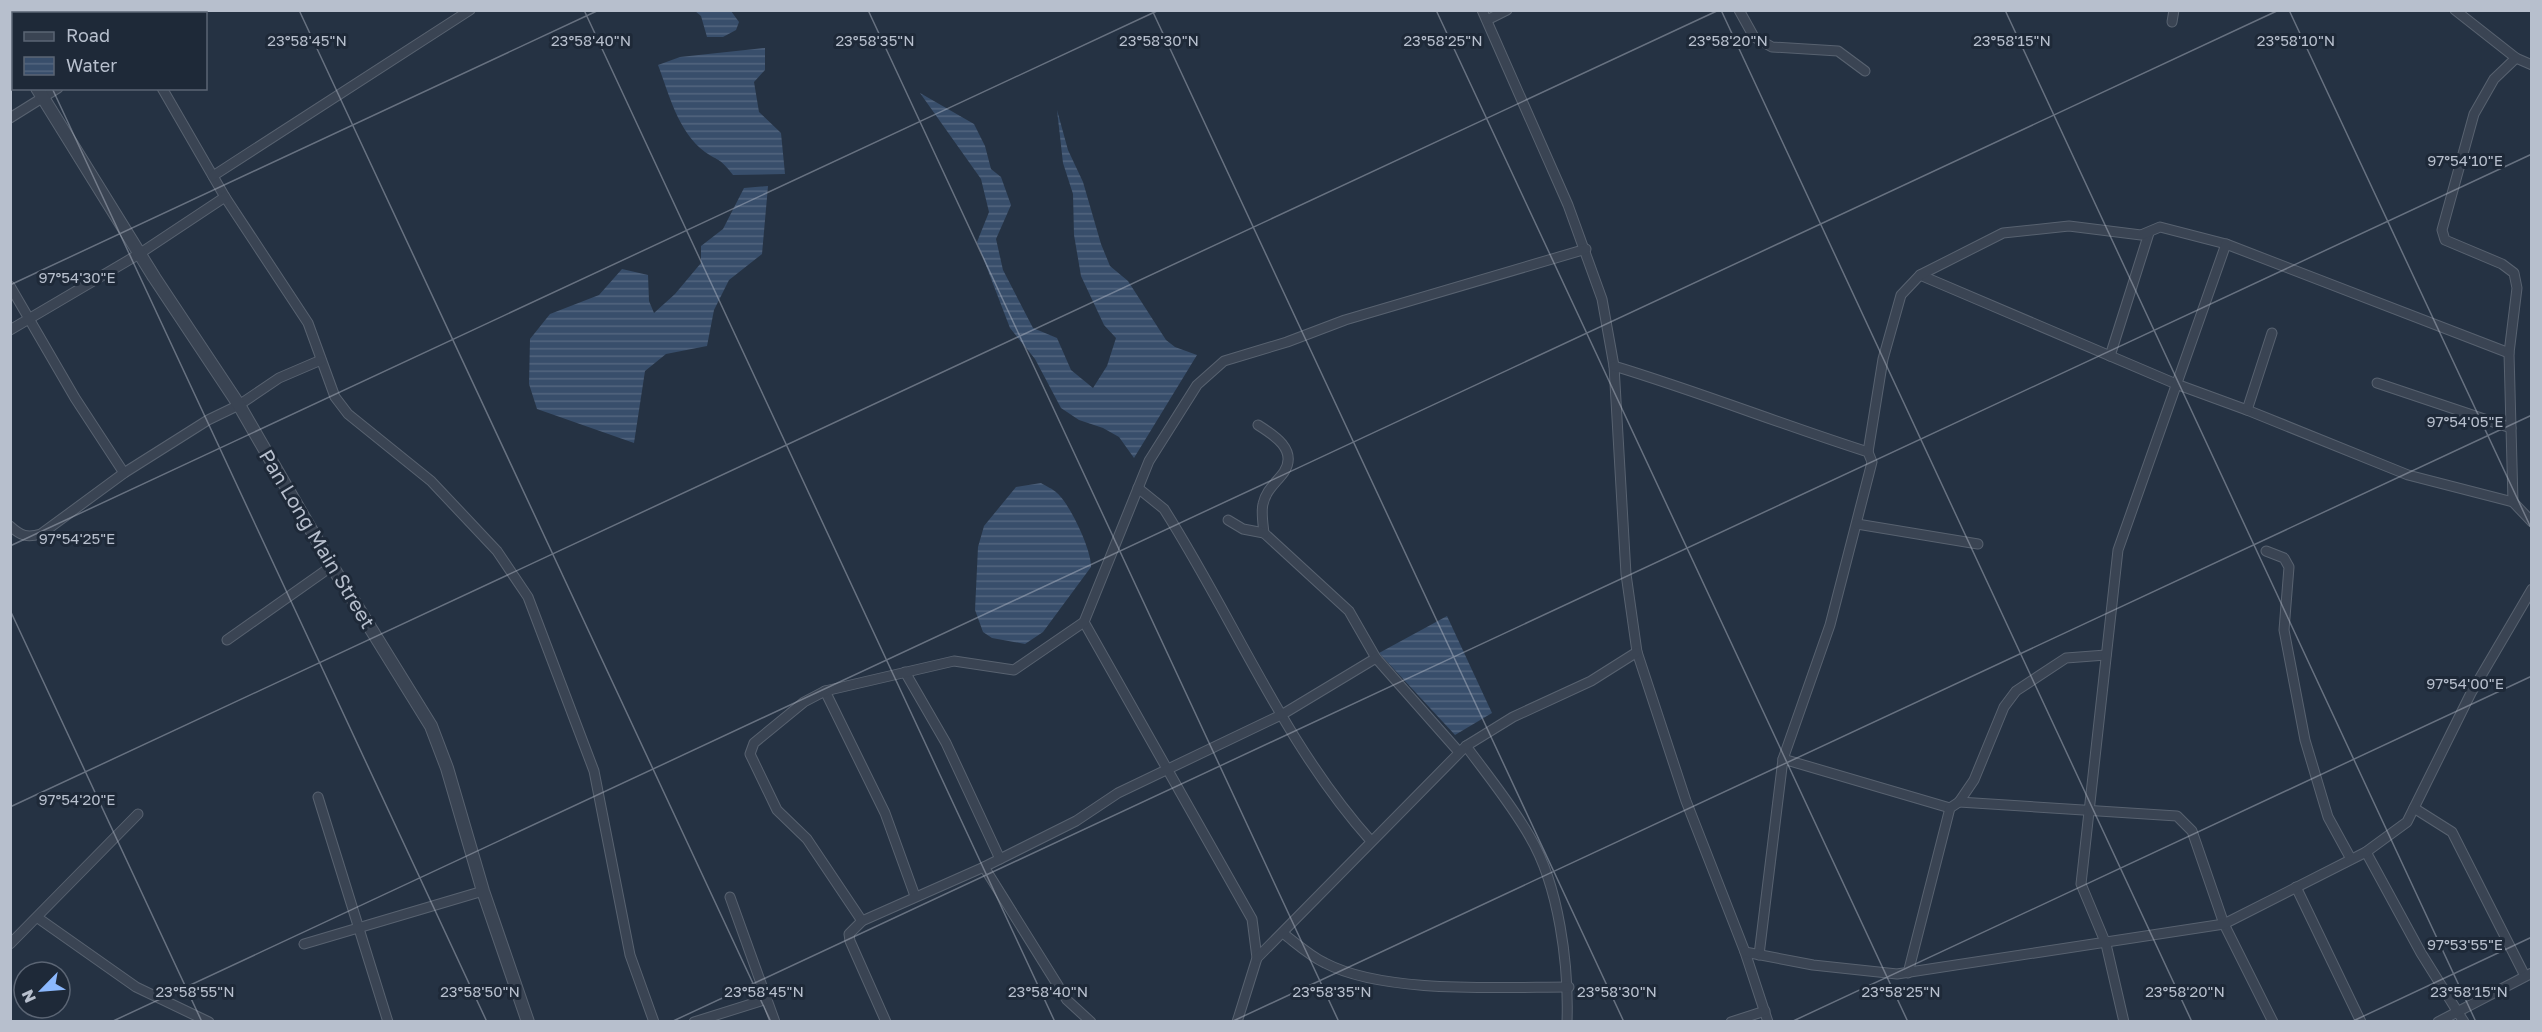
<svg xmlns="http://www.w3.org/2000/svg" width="2542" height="1032" font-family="'Golos Text',sans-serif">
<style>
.water{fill:url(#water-rules)}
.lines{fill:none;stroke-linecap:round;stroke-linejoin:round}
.minor-casing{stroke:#586270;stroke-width:11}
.tertiary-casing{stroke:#586270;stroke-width:14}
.minor{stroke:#3a4453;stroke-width:9}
.tertiary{stroke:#3a4453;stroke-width:12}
.ticks{fill:none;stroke:#b7bfcd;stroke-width:1.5;stroke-opacity:0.45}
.labels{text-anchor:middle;stroke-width:6;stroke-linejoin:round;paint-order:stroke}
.street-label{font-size:20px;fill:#b7bfcd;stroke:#1e2938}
.ticks-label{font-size:15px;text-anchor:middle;fill:#b7bfcd;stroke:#1e2938;stroke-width:6;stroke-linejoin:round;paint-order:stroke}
</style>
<defs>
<pattern id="water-rules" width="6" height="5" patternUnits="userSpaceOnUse" patternTransform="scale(1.5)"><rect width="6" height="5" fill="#384e6b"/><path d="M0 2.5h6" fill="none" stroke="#53667f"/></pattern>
</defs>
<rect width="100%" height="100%" fill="#253243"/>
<g class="water">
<path d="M 695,11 L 731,11 L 739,22 L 736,30 L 723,37 L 707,37 L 701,16 Z"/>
<path d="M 765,48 L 765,70 L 754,82 L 759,112 L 781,133 L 785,174 L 733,175 C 720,158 720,162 705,152 C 678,132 669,94 658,65 L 680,57 Z"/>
<path d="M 920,93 L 974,124 L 985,146 L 991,169 L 1001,177 L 1011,205 L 996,239 L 1003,270 L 1033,328 L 1057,338 L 1071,370 L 1093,388 L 1107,366 L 1116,338 L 1104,325 L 1081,276 L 1074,235 L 1073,194 L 1063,163 L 1057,110 L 1068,150 L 1083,182 L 1101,244 L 1110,266 L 1128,281 L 1166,340 L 1175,347 L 1197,355 L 1134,458 L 1119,437 L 1103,428 L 1079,420 L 1061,408 L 1035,359 L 1010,328 L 977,242 L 989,212 L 981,179 Z"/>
<path d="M 768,186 L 762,254 L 729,280 L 714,310 L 707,346 L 666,354 L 645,371 L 634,443 L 537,409 L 529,384 L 530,339 L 550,314 L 599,295 L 622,269 L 648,275 L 649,301 L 654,313 L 675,294 L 701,263 L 701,246 L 723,229 L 744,188 Z"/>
<path d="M 1041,483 C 1046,486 1053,489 1057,493 C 1070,504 1092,551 1091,567 L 1043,632 L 1025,644 L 992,638 L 983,632 L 975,610 L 978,547 L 984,526 L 1016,487 Z"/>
<path d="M 1447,616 L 1492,713 L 1455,735 L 1379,653 Z"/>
</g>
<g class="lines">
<g class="minor-casing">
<g id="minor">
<path d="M 131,10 L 132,14"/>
<path d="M 1482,10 L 1568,205 L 1602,299 L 1614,366 L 1626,574 L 1637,652 L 1686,801 L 1745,952 L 1768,1022"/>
<path d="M 1739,10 L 1754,37 L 1772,47 L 1838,51 L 1865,71"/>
<path d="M 2455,10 L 2516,58 L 2532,65"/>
<path d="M 162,14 L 165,10"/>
<path d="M 1487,20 L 1507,10"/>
<path d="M 2172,22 L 2174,10"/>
<path d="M 162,88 L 225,197 L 308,323 L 335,397 L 348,414 L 431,481 L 497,551 L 528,597 L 594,771 L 630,955 L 654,1022"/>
<path d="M 10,118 L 58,88"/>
<path d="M 213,176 L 470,10"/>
<path d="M 1920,275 L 2176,384 L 2247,410 L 2408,475 L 2513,502 L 2532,522"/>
<path d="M 10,286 L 75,398 L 124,473"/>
<path d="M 10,330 L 139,254 L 225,197"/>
<path d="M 2110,356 L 2149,233"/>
<path d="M 1614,366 C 1700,392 1783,425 1868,452 L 1872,462 L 1830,625 L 1783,759 L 1759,955"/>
<path d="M 2377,383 L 2511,428"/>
<path d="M 2247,410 L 2272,333"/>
<path d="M 1258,425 C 1274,435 1298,450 1284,472 C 1276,483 1266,490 1263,504 C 1261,512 1263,524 1264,533 L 1349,611 L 1376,658 L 1459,752"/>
<path d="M 1868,452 L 1883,359 L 1901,295 L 1920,275 L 2003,233 L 2069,226 L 2141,235 L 2160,227 L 2226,244 L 2509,353"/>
<path d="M 1138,488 L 1164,509 C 1234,619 1284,744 1371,841"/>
<path d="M 2513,502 L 2509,353 L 2517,288 L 2514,273 L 2502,264 L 2445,240 L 2442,230 L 2474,114 L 2494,79 L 2516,58"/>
<path d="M 1228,520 L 1243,529 L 1264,533"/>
<path d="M 1857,524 L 1978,544"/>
<path d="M 10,526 C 21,536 27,538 41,534 L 124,473 L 208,420 L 239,405 L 279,378 L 321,360"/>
<path d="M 2266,551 L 2284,558 L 2289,567 L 2284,630 L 2305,740 L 2328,817 L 2351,859"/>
<path d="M 1084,622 L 1252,919 L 1257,958 L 1237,1022"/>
<path d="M 227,640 L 332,566"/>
<path d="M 905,672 L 946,743 L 1000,859"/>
<path d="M 825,691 L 885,813 L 915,896"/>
<path d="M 1466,746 C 1488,776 1512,805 1530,837 C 1559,886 1569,965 1567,1022"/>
<path d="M 1783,759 L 1950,808"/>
<path d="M 318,797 L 388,1022"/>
<path d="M 1959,802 L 2177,816 L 2192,831 L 2224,924 L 2273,1022"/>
<path d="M 2414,808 L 2452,832 L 2525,976"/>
<path d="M 2366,852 L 2421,953 L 2464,1022"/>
<path d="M 984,867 L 1067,1000 L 1091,1022"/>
<path d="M 2296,887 L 2361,1022"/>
<path d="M 730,897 L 775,1022"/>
<path d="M 38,918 L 136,987 L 209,1022"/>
<path d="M 862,921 L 807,839 L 777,810 L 750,754 L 754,743 L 804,702 L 825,691 L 954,661 L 1014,670 L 1084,622 L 1149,461 L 1197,385 L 1224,361 L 1287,342 L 1345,320 L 1586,249"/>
<path d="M 1284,934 C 1297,944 1310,956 1325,963 C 1384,994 1501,987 1569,987"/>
<path d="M 10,944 L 138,814"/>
<path d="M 304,944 L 483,891"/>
<path d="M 1745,952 L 1813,965 L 1897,974 L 2224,924 L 2366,852 L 2407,822 L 2471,693 L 2532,589"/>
<path d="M 1257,958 L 1466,746 L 1513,717 L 1591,681 L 1637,652"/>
<path d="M 1908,973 L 1950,808 L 1959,802 L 1974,780 L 2004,707 L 2016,691 L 2066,658 L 2106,655"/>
<path d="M 694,1022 L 767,999"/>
<path d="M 886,1022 L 850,941 L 849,934 L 862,921 L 984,867 L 1076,821 L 1118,793 L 1283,714 L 1376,658"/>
<path d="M 1731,1022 L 1765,1011"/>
<path d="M 2124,1022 L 2106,944 L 2081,884 L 2118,550 L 2226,244"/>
<path d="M 2438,1022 L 2532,973"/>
</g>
</g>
<g class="tertiary-casing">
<g id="tertiary">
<path d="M 10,47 L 14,52"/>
<path d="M 37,88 L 154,277 L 239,405 L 332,566 L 431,726 L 447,768 L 483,891 L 528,1022"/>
</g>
</g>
<use href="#minor" class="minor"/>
<use href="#tertiary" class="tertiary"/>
</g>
<path class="ticks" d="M 15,10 L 17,14M 299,10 L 771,1022M 584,10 L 1055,1022M 868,10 L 1339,1022M 1152,10 L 1624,1022M 1436,10 L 1908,1022M 1721,10 L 2192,1022M 2005,10 L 2476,1022M 2289,10 L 2532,530M 32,14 L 39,10M 10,24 L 14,22M 52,88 L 487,1022M 10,285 L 599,10M 10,546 L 1159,10M 10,610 L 202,1022M 10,807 L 1719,10M 111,1022 L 2279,10M 671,1022 L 2532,154M 1231,1022 L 2532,415M 1791,1022 L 2532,676M 2351,1022 L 2532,937"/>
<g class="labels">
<g class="street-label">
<text transform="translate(317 539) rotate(59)" y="7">Pan Long Main Street</text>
</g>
</g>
<g class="ticks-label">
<text x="307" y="46">23°58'45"N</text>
<text x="591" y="46">23°58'40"N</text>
<text x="875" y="46">23°58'35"N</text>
<text x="1159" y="46">23°58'30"N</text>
<text x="1443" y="46">23°58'25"N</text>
<text x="1728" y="46">23°58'20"N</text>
<text x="2012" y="46">23°58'15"N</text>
<text x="2296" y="46">23°58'10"N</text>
<text x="2465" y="166">97°54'10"E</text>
<text x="77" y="283">97°54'30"E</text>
<text x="2465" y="427">97°54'05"E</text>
<text x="77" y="544">97°54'25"E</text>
<text x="2465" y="689">97°54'00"E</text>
<text x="77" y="805">97°54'20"E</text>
<text x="2465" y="950">97°53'55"E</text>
<text x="195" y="997">23°58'55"N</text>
<text x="480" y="997">23°58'50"N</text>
<text x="764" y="997">23°58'45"N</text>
<text x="1048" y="997">23°58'40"N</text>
<text x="1332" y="997">23°58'35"N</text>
<text x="1617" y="997">23°58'30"N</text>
<text x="1901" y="997">23°58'25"N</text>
<text x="2185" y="997">23°58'20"N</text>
<text x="2469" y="997">23°58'15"N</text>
</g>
<rect width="2542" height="1032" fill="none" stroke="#b7bfcd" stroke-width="24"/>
<rect x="12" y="12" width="195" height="78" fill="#1e2938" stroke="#5b6574" stroke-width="1.5"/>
<rect x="24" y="32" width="30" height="9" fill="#3a4453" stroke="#5b6574" stroke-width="1.5"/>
<text x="66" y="42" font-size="18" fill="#b7bfcd">Road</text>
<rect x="24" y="57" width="30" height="18" fill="url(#water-rules)" stroke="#5b6574" stroke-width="1.5"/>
<text x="66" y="72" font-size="18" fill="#b7bfcd">Water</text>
<g transform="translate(42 990) rotate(245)"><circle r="28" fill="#1e2938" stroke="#5b6574" stroke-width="1.5"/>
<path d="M0-4.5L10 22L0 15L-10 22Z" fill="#8bb8fd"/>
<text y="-9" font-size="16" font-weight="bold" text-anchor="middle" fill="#b7bfcd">N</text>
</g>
</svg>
